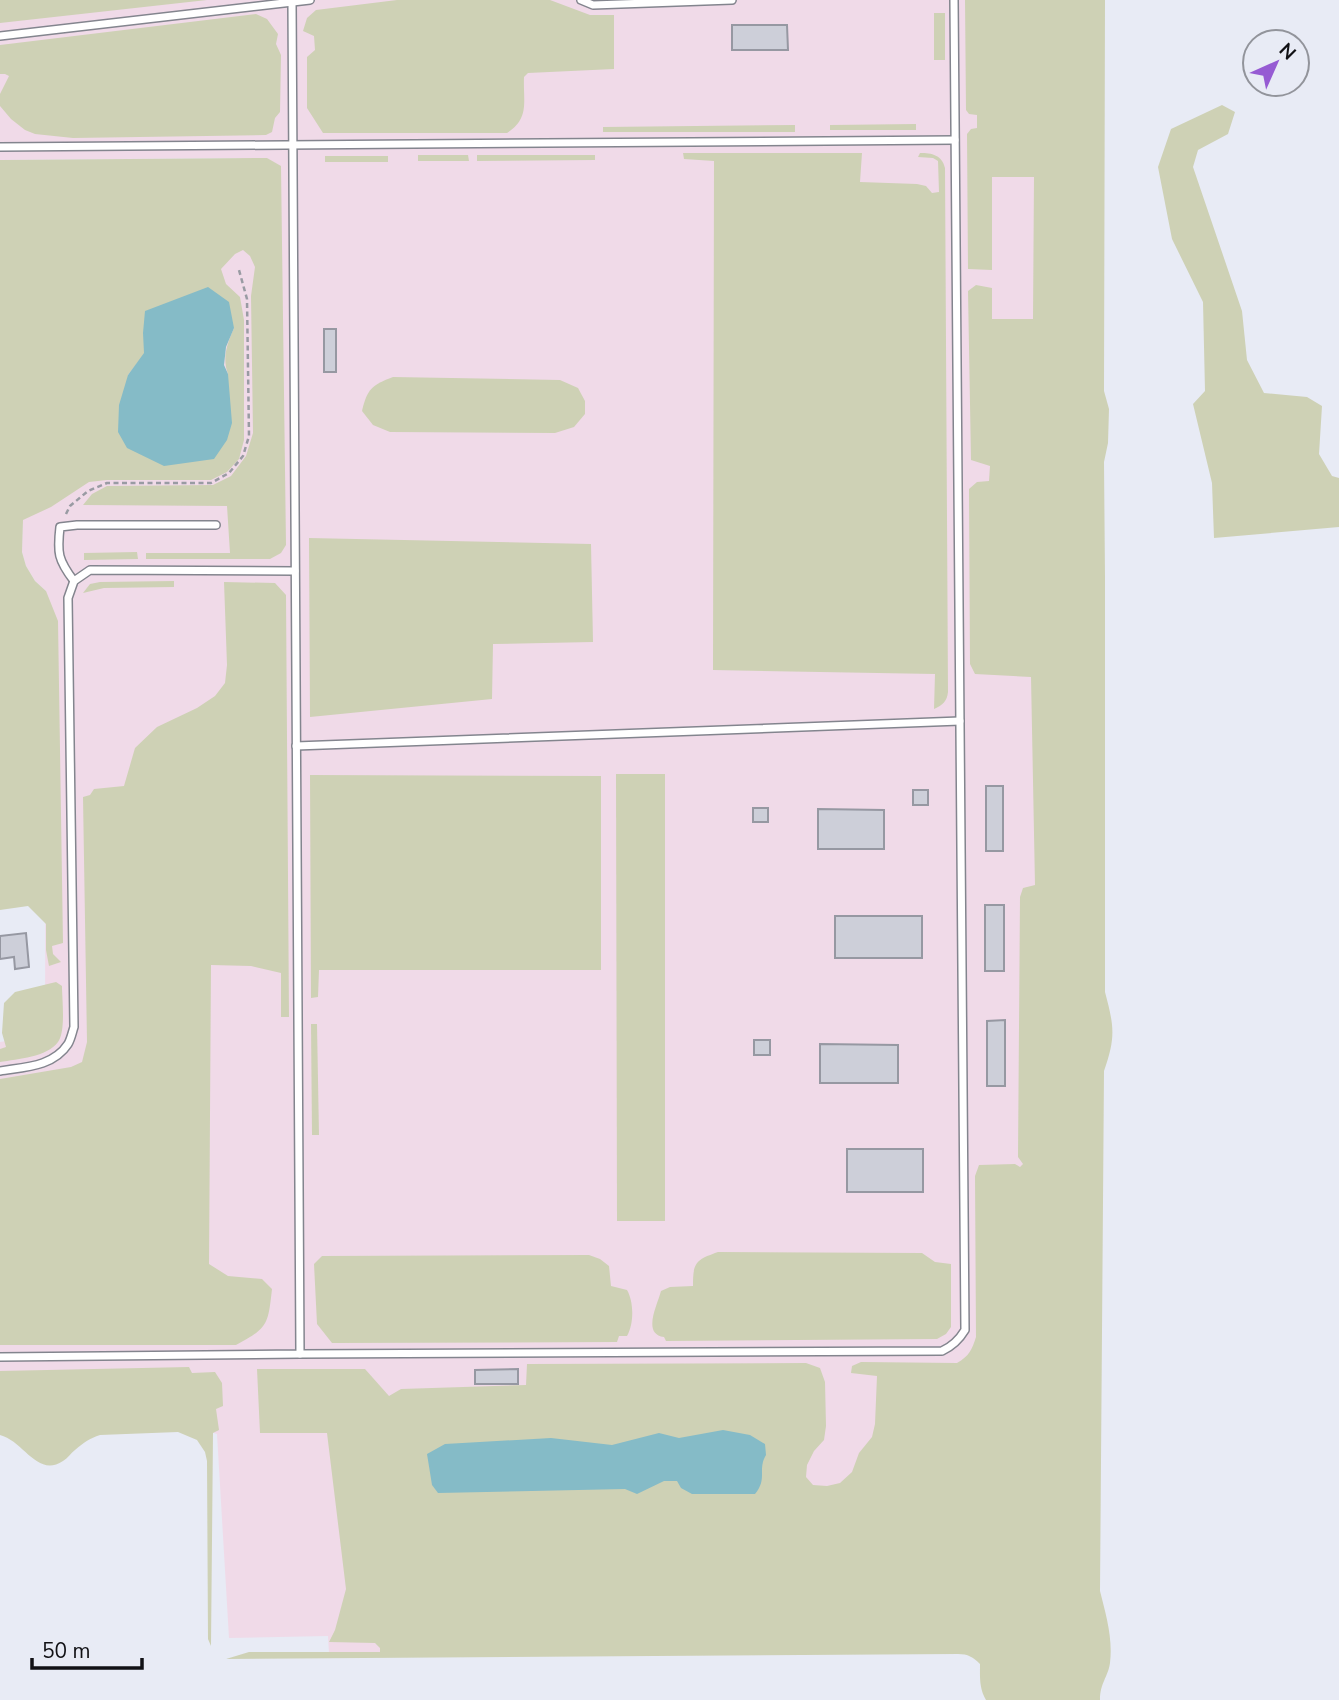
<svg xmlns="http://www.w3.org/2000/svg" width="1339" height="1700" font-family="'Nunito Sans',sans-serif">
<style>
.industrial{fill:#f0dae8}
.green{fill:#ced1b5;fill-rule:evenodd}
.water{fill:#85bbc7}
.building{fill:#cdcfd9;stroke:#9698a2;stroke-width:2}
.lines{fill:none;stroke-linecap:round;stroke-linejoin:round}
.lane-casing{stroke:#83858e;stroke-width:10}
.path{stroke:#999ba3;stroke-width:2.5;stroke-dasharray:5 3.5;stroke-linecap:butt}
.lane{stroke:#fff;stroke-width:7}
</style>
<rect width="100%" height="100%" fill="#e8ebf5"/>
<path class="industrial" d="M 0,0 L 1037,0 L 1035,891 L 1038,1647 L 329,1653 L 328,1636 L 229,1638 L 217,1434 L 180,1422 L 0,1419 L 0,1042 L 45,1035 L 46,591 L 35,581 L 26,566 L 22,552 L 23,503 L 111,326 L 240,158 L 0,160 Z"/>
<g class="green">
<path d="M 0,0 L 207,0 L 0,23 Z"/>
<path d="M 397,0 L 550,0 L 590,15 L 614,15 L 614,69 L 528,73 L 524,77 C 523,102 530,118 507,133 L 323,133 L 307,108 L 307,57 L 315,50 L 314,36 L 303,31 L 307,18 L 316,10 Z"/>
<path d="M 965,0 L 1105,0 L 1104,391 L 1109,409 L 1108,443 L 1104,462 L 1105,577 L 1105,992 C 1114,1026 1116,1037 1104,1071 L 1100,1591 C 1106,1615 1113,1638 1110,1663 C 1108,1677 1100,1683 1100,1700 L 986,1700 C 979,1688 980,1677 980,1664 C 973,1657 968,1654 958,1654 L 226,1659 L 249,1652 L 380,1652 L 380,1648 L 375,1643 L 329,1642 L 335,1630 L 346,1589 L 327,1433 L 260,1433 L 257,1369 L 365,1369 L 389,1396 L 401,1389 L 526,1385 L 527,1364 L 806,1363 L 820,1368 L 825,1382 L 826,1426 L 824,1440 L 814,1451 L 807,1465 L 806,1477 L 813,1485 L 827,1486 L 840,1483 L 852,1472 L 859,1453 L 872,1437 L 875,1424 L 877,1376 L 851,1373 L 852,1366 L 861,1362 L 957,1363 C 969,1356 972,1350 976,1337 L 975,1176 L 979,1165 L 1015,1164 L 1020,1167 L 1023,1164 L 1018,1157 L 1020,897 L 1023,888 L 1035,885 L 1031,677 L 975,674 L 970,664 L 969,489 L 977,482 L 989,481 L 990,466 L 971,460 L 968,291 L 976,285 L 992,288 L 992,319 L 1033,319 L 1034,177 L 992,177 L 992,270 L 968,269 L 967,134 L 971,129 L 977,128 L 977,115 L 969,114 L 966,110 Z"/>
<rect x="934" y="13" width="11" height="47"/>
<path d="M 256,14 L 267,19 L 278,34 L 276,44 L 281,55 L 280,112 L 275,118 L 272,132 L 266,135 L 73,138 L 35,134 L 25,130 L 11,119 L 0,106 L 0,94 L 9,76 L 5,74 L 0,74 L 0,45 Z"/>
<path d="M 1222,105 L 1235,112 L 1228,134 L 1198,150 L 1193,167 L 1242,311 L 1247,360 L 1264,393 L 1307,397 L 1322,406 L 1319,454 L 1332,476 L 1339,478 L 1339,527 L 1214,538 L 1212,483 L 1193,404 L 1205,391 L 1203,302 L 1172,239 L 1158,167 L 1171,129 Z"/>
<path d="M 916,124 L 916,130 L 830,130 L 830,125 Z"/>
<path d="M 795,125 L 795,132 L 603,132 L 603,127 Z"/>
<path d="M 683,153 L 862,153 L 860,182 L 917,184 L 926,186 L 932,193 L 939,192 L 938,161 L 933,158 L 918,157 L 920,153 C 932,153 942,155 945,168 L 948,692 C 947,701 943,705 934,709 L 935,674 L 713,670 L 714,161 L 684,159 Z"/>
<path d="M 418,155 L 468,155 L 469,161 L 418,161 Z"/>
<path d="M 477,155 L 595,155 L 595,160 L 477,161 Z"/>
<rect x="325" y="156" width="63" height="6"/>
<path d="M 267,158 L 281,166 L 286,545 L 281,553 L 270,559 L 146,559 L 146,553 L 230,553 L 227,506 L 83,505 L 92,494 L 107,486 L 213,485 L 231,476 L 246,456 L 253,433 L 251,296 L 255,267 L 250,256 L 243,250 L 235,254 L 221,269 L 226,284 L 240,297 L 244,320 L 244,440 L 239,459 L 227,472 L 211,480 L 107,480 L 89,482 L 51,507 L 23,520 L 22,552 L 26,566 L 35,581 L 46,591 L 58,621 L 63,943 L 52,946 L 53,954 L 61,962 L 49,966 L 46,950 L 46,924 L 28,906 L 0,910 L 0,160 ZM 234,328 C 227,344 222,358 228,374 L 128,375 L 145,353 Z"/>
<path d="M 393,377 L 560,380 L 578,388 L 585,401 L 585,414 L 574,427 L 555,433 L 390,432 L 373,425 L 362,411 C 367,389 372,385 393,377 Z"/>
<path d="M 309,538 L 591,544 L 593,642 L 493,644 L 492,699 L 310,717 Z"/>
<path d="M 137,552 L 138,559 L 84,560 L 84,553 Z"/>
<path d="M 174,581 L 174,587 L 104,588 L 83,593 L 90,584 L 100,582 Z"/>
<path d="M 224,582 L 275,583 L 286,595 L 289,1017 L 281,1017 L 281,973 L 251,966 L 211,965 L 209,1264 L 228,1276 L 262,1279 L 272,1289 C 268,1325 268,1328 236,1345 L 0,1345 L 0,1079 L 71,1067 L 82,1062 L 87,1042 L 83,797 L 90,795 L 94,789 L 124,786 L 135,748 L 157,727 L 197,708 L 215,696 L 225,683 L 227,665 Z"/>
<path d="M 616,774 L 665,774 L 665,1221 L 617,1221 Z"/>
<path d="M 310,775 L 601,776 L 601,970 L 319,970 L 318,997 L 311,998 Z"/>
<path d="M 56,982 L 62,986 C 62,999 66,1031 58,1042 C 47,1057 18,1059 0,1062 L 0,1049 L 6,1047 L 2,1033 L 4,1003 L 15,992 Z"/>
<path d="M 311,1024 L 317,1024 L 319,1135 L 312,1135 Z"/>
<path d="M 718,1252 L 922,1253 L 935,1262 L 951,1264 L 951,1327 L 946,1334 L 937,1339 L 666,1341 L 664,1337 C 642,1334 657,1306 661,1291 L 670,1287 L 693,1286 C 693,1263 695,1260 718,1252 Z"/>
<path d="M 589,1255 L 600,1259 L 609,1266 L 611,1286 L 627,1290 C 634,1302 634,1324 627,1336 L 619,1336 L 617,1342 L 332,1343 L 317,1324 L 314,1264 L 322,1256 Z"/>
<path d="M 189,1367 L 192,1373 L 215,1372 L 222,1383 L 223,1406 L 216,1409 L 219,1430 L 213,1433 L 211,1646 L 208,1639 L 207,1461 L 205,1452 L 197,1440 L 178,1432 L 100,1435 C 90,1438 83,1443 75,1450 C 71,1453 68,1458 63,1461 C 37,1478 24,1441 0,1435 L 0,1371 Z"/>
</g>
<g class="water">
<path d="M 208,287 L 229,302 L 234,328 L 226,347 L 224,365 L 228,374 L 232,423 L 227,440 L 214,459 L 164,466 L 127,448 L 118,432 L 119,405 L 128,375 L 144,353 L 143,333 L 145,311 Z"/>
<path d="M 723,1430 L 750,1435 L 765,1444 L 766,1455 C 757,1470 768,1478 755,1494 L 692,1494 L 681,1488 L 677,1481 L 664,1481 L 637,1494 L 625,1489 L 438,1493 L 432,1485 L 427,1454 L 445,1444 L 551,1438 L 612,1445 L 659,1433 L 679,1438 Z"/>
</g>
<g class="building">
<path d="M 732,25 L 787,25 L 788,50 L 732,50 Z"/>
<rect x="324" y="329" width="12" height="43"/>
<rect x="986" y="786" width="17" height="65"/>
<rect x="913" y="790" width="15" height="15"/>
<rect x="753" y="808" width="15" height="14"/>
<path d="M 818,809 L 884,810 L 884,849 L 818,849 Z"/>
<rect x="985" y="905" width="19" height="66"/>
<rect x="835" y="916" width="87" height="42"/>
<path d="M 26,933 L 29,967 L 15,969 L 14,957 L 0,959 L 0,936 Z"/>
<path d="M 1005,1020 L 1005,1086 L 987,1086 L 987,1021 Z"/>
<rect x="754" y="1040" width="16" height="15"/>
<path d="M 820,1044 L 898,1045 L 898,1083 L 820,1083 Z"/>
<rect x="847" y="1149" width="76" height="43"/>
<path d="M 518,1369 L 518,1384 L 475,1384 L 475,1370 Z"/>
</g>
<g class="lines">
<g class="lane-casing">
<g id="lane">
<path d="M 581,0 L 593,5 L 732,0"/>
<path d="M 0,36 L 310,0"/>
<path d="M 0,147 L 955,140"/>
<path d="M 74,581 C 58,560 57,553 60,527 L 77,525 L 216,525"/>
<path d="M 296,746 L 960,721"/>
<path d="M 0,1071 C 24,1067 53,1067 68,1044 C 71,1039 72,1033 74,1027 L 68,598 L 74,581 L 90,570 L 295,571"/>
<path d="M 300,1354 L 942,1351 C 953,1346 959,1340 965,1330 L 954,0"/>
<path d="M 0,1357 L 300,1354 L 292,2"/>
</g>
</g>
<path class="path" d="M 66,514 L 70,506 L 88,491 L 107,483 L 211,483 L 229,473 L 243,456 L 249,436 L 247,299 L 239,270"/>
<use href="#lane" class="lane"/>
</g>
<g transform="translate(1276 63) rotate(45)"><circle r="33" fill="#e8ebf5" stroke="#92949b" stroke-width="2"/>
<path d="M0-5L12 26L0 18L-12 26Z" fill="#965bd3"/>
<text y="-10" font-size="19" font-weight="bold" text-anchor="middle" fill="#111115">N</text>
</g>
<path d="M32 1658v10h110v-10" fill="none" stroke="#111115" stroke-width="3.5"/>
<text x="42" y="1658" font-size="21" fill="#111115" stroke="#e8ebf5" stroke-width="5" paint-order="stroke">50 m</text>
</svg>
